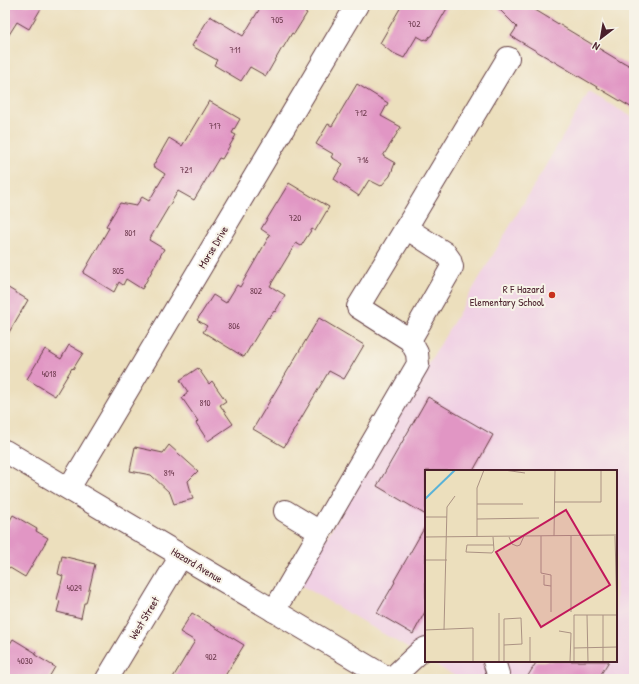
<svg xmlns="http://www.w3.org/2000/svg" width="639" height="684" font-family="'Patrick Hand',sans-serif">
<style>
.built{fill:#f0d0e4}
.building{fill:#e196c4}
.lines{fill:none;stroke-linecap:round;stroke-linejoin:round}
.minor-casing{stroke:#623c41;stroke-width:24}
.minor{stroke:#fff;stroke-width:22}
.poi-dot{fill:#c8321e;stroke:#f7f3e8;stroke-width:1.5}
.labels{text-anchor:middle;stroke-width:4;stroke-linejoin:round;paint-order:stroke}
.number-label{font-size:9px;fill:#703d51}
.street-label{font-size:11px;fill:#4a1f2b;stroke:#f7f3e8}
.poi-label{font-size:11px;fill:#4a1f2b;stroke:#f7f3e8;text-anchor:end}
.inset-river{fill:none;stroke:#5ab2d7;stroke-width:2}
.inset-road{fill:none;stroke:#ab9283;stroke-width:1}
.view{fill:#c2185b;fill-opacity:0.15;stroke:#c2185b;stroke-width:2}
.inset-edge{fill:none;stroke:#4a1f2b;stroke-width:2}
</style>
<rect width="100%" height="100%" fill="#f7f3e8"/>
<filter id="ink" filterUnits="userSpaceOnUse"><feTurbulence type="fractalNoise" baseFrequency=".025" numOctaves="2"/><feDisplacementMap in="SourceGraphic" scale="8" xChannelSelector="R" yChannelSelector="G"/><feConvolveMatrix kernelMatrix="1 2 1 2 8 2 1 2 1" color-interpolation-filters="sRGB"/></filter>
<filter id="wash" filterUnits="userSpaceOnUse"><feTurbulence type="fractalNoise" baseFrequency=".012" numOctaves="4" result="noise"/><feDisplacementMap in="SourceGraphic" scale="16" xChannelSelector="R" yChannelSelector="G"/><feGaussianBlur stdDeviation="0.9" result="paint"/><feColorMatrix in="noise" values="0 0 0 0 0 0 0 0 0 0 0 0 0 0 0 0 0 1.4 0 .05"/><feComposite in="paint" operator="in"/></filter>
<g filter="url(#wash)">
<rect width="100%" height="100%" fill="#ecdfbd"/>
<path class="built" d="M 589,92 L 634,118 L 634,679 L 460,679 L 429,661 L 616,661 L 616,471 L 426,471 L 426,659 L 299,584 Z"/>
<g id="blocks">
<g class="building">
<path d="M 5,5 L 43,5 L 29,29 L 17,22 L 5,41 Z"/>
<path d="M 262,5 L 294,5 L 307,13 L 294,34 L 292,33 L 283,48 L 282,48 L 266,76 L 250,67 L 241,81 L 214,65 L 217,60 L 192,46 L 210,16 L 243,36 Z"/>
<path d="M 402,5 L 449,5 L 431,36 L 430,36 L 427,40 L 425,39 L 424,40 L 417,36 L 404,58 L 391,52 L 380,43 Z"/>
<path d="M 495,5 L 527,5 L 623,63 L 623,62 L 634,68 L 634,109 L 511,36 L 517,27 Z"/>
<path d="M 357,84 L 388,103 L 381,116 L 401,127 L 383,156 L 395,163 L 390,176 L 381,186 L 369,180 L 359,196 L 334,179 L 343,164 L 331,157 L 333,154 L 316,144 L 328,124 L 332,126 Z"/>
<path d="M 209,101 L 240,119 L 232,133 L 236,135 L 222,159 L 219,158 L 194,200 L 178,191 L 149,240 L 164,249 L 142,289 L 126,279 L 123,285 L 119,282 L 114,292 L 83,273 L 109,228 L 106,226 L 120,203 L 136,206 L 142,197 L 149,201 L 165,174 L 153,166 L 169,138 L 182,146 Z"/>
<path d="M 289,183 L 329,207 L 315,231 L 312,229 L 301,246 L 296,243 L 270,286 L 285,295 L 275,312 L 274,311 L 269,318 L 268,317 L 244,357 L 203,332 L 207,326 L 197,320 L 213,295 L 226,303 L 237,285 L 240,287 L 270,235 L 261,229 Z"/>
<path d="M 5,286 L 28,300 L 5,339 Z"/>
<path d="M 319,318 L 364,345 L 344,379 L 329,371 L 284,447 L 253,429 Z"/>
<path d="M 69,345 L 83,353 L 73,369 L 72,368 L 55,396 L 27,379 L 45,349 L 61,359 Z"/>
<path d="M 198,368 L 209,384 L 212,381 L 226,401 L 220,405 L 233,424 L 208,441 L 196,423 L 198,421 L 182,398 L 185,396 L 184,395 L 188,392 L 180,380 Z"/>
<path d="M 428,397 L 493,435 L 473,471 L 426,471 L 426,515 L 377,486 Z"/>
<path d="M 169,445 L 198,471 L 188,481 L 193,499 L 174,504 L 170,493 L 151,475 L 130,471 L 135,447 L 163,453 Z"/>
<path d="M 13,515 L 37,529 L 36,531 L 48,538 L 25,577 L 5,565 L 5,529 Z"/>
<path d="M 426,525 L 426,610 L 413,634 L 377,613 L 395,582 L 394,581 Z"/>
<path d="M 62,556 L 95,564 L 86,603 L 84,603 L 81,618 L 57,612 L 60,601 L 57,600 L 63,576 L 58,574 Z"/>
<path d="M 192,613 L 244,645 L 223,679 L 172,679 L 195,641 L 180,632 Z"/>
<path d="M 13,639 L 36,653 L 35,655 L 55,667 L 48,679 L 5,679 L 5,652 Z"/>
<path d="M 537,661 L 609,661 L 598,679 L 526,679 Z"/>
</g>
</g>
</g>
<g filter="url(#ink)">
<use href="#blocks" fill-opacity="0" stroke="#623c41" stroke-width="1"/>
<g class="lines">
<g class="minor-casing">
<g id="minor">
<path d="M 406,228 L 445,253 L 450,260 L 452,267 L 410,340"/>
<path d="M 5,451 L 389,679"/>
<path d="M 69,488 L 357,5"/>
<path d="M 285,511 L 320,532"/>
<path d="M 274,611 L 418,364 L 417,353 L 410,340 L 358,307 L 406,228 L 508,58"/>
<path d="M 494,661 L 498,674 L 498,679"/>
<path d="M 107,679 L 181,556"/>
<path d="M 391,679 L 421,651 L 426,648"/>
</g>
</g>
<use href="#minor" class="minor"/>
</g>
</g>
<circle class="poi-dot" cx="552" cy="295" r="4"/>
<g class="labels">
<g class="number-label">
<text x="277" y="23">705</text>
<text x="414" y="27">702</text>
<text x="235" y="53">711</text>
<text x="361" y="116">712</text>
<text x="215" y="129">717</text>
<text x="363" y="163">716</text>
<text x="186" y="173">721</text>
<text x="295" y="221">720</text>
<text x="130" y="236">801</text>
<text x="118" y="274">805</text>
<text x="256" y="294">802</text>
<text x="234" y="329">806</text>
<text x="49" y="377">4018</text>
<text x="205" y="406">810</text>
<text x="169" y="476">814</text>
<text x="74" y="591">4029</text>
<text x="211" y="660">902</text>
<text x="25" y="664">4030</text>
</g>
<g class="street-label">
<text transform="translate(213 247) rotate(-59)" y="4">Morse Drive</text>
<text transform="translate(197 565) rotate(31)" y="4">Hazard Avenue</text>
<text transform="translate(144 618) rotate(-59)" y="4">West Street</text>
</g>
<g class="poi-label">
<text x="544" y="293">R F Hazard<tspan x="544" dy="13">Elementary School</tspan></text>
</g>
</g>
<g transform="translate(425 470)">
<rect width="192" height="192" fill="#ecdfbd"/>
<path class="inset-river" d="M 0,29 L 30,0"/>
<path class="inset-road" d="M 79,0 L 100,3M 129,32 L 176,32 L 176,0M 52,34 L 98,34M 0,47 L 22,47M 52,49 L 114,48M 116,66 L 116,103 L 126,105 L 126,142M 129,66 L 130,0M 146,66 L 146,142M 190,66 L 192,142M 0,67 L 192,65M 52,67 L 52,18 L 59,0M 68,67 L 69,80 L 67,83 L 41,82 L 42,75 L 69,75M 84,67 L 87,74 L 92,76 L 95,75 L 99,66M 0,90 L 22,90M 119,105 L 119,115 L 126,116M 74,143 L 74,192M 162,145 L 163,192M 178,145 L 178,192M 0,160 L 48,158 L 48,192 L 40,192M 19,160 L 22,37 L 30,26M 134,161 L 146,163 L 145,192M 105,167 L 105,192M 79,175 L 97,174 L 96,148 L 79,149 L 79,192M 149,178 L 192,177M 149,192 L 149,145 L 192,145"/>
<path class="view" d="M 141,40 L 185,115 L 116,157 L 71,82 Z"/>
<rect width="192" height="192" class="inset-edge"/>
</g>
<rect width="639" height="684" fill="none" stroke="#f7f3e8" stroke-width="20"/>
<g transform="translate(601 38) rotate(211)" stroke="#f7f3e8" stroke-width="3" paint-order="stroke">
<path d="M0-3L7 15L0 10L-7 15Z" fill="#4a1f2b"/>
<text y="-6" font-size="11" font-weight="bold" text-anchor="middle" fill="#4a1f2b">N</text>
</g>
</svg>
